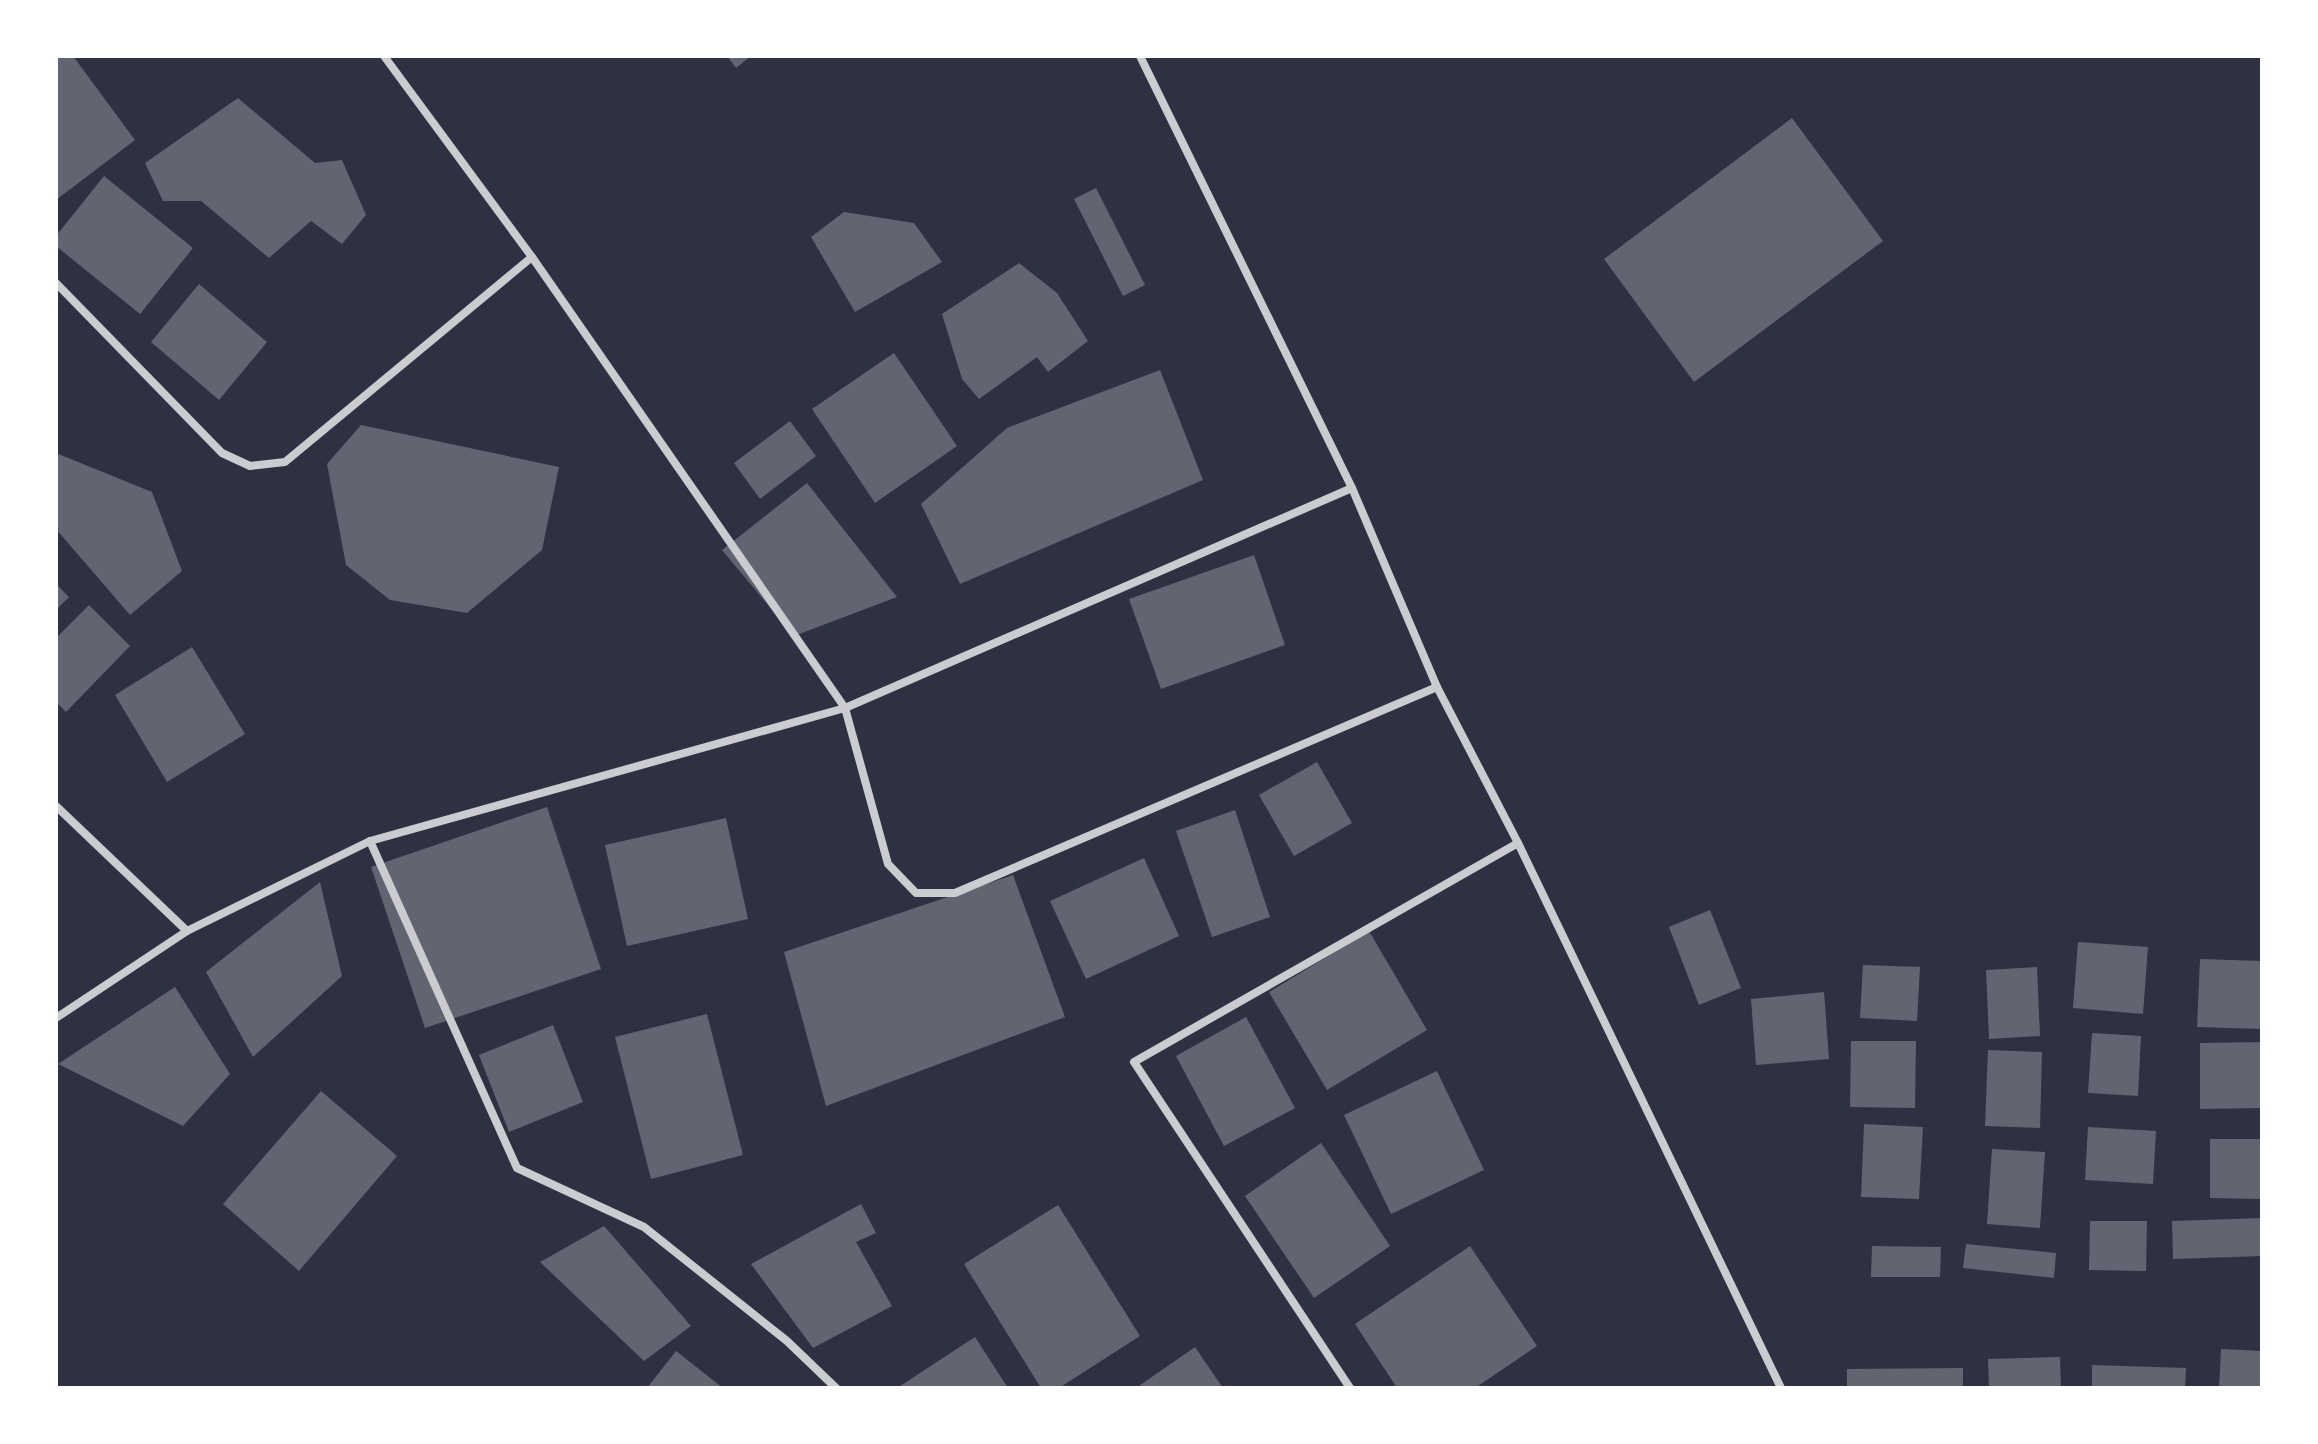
<svg xmlns="http://www.w3.org/2000/svg" width="2318" height="1444" font-family="'Fira Sans Condensed',sans-serif">
<style>
.building{fill:#626471}
.lines{fill:none;stroke-linecap:round;stroke-linejoin:round}
.minor{stroke:#caccd0;stroke-width:8}
</style>
<rect width="100%" height="100%" fill="#2d3142"/>
<g class="building">
<path d="M 56,56 L 73,56 L 135,140 L 56,200 Z"/>
<path d="M 727,56 L 751,56 L 736,68 Z"/>
<path d="M 238,98 L 315,163 L 342,160 L 366,215 L 342,244 L 311,221 L 269,258 L 201,201 L 163,201 L 145,163 Z"/>
<path d="M 1792,118 L 1883,241 L 1694,382 L 1604,259 Z"/>
<path d="M 104,176 L 193,248 L 140,314 L 56,246 L 56,236 Z"/>
<path d="M 1096,188 L 1145,285 L 1123,296 L 1074,199 Z"/>
<path d="M 844,212 L 914,223 L 942,262 L 855,312 L 811,237 Z"/>
<path d="M 1019,263 L 1057,293 L 1088,341 L 1048,372 L 1037,357 L 979,399 L 962,379 L 942,314 Z"/>
<path d="M 199,284 L 267,342 L 219,400 L 151,342 Z"/>
<path d="M 894,353 L 957,446 L 875,503 L 812,409 Z"/>
<path d="M 1160,370 L 1203,480 L 960,584 L 921,504 L 1007,428 Z"/>
<path d="M 790,421 L 816,456 L 760,499 L 734,463 Z"/>
<path d="M 361,425 L 559,467 L 542,550 L 467,613 L 390,600 L 346,565 L 327,464 Z"/>
<path d="M 56,453 L 152,492 L 182,571 L 130,615 L 56,529 Z"/>
<path d="M 807,483 L 897,597 L 794,636 L 722,550 Z"/>
<path d="M 1254,555 L 1285,645 L 1161,689 L 1129,599 Z"/>
<path d="M 56,584 L 69,597 L 56,610 Z"/>
<path d="M 89,605 L 130,646 L 66,712 L 56,702 L 56,638 Z"/>
<path d="M 192,647 L 245,734 L 167,782 L 115,695 Z"/>
<path d="M 1317,762 L 1352,823 L 1294,856 L 1259,795 Z"/>
<path d="M 547,807 L 601,969 L 425,1028 L 371,867 Z"/>
<path d="M 1235,810 L 1270,917 L 1212,937 L 1176,831 Z"/>
<path d="M 726,818 L 748,919 L 627,946 L 605,845 Z"/>
<path d="M 1144,858 L 1179,936 L 1086,979 L 1050,901 Z"/>
<path d="M 1013,875 L 1065,1017 L 826,1106 L 784,952 Z"/>
<path d="M 320,882 L 342,976 L 253,1057 L 206,972 Z"/>
<path d="M 1710,910 L 1741,988 L 1699,1005 L 1669,927 Z"/>
<path d="M 1369,931 L 1427,1030 L 1327,1090 L 1269,992 Z"/>
<path d="M 2078,942 L 2148,947 L 2143,1014 L 2073,1008 Z"/>
<path d="M 2200,959 L 2262,961 L 2262,1029 L 2197,1027 Z"/>
<path d="M 1863,965 L 1920,967 L 1917,1021 L 1860,1018 Z"/>
<path d="M 2037,967 L 2040,1036 L 1989,1039 L 1986,970 Z"/>
<path d="M 175,987 L 230,1074 L 183,1126 L 58,1064 Z"/>
<path d="M 1824,992 L 1829,1059 L 1756,1065 L 1751,999 Z"/>
<path d="M 707,1014 L 743,1155 L 651,1179 L 615,1037 Z"/>
<path d="M 1246,1017 L 1295,1108 L 1224,1146 L 1176,1056 Z"/>
<path d="M 553,1025 L 583,1102 L 509,1132 L 479,1055 Z"/>
<path d="M 2092,1033 L 2141,1036 L 2138,1096 L 2088,1093 Z"/>
<path d="M 1851,1041 L 1916,1041 L 1915,1108 L 1850,1107 Z"/>
<path d="M 2262,1042 L 2262,1108 L 2200,1109 L 2200,1043 Z"/>
<path d="M 1988,1050 L 2042,1052 L 2040,1128 L 1985,1126 Z"/>
<path d="M 1437,1071 L 1484,1170 L 1391,1214 L 1344,1115 Z"/>
<path d="M 321,1091 L 397,1156 L 299,1271 L 223,1204 Z"/>
<path d="M 1864,1124 L 1923,1127 L 1919,1199 L 1861,1197 Z"/>
<path d="M 2088,1127 L 2156,1131 L 2153,1184 L 2085,1180 Z"/>
<path d="M 2210,1139 L 2261,1139 L 2261,1199 L 2210,1198 Z"/>
<path d="M 1321,1143 L 1390,1246 L 1314,1298 L 1245,1196 Z"/>
<path d="M 1992,1149 L 2045,1152 L 2040,1228 L 1987,1224 Z"/>
<path d="M 861,1204 L 876,1233 L 856,1242 L 892,1306 L 813,1348 L 751,1264 Z"/>
<path d="M 1058,1205 L 1140,1336 L 1059,1388 L 1041,1388 L 964,1264 Z"/>
<path d="M 2262,1218 L 2262,1256 L 2173,1259 L 2172,1221 Z"/>
<path d="M 2090,1221 L 2147,1221 L 2146,1271 L 2089,1270 Z"/>
<path d="M 604,1226 L 691,1326 L 644,1361 L 540,1262 Z"/>
<path d="M 1966,1244 L 2056,1253 L 2054,1278 L 1963,1268 Z"/>
<path d="M 1470,1246 L 1537,1346 L 1475,1388 L 1397,1388 L 1355,1324 Z"/>
<path d="M 1872,1246 L 1941,1247 L 1940,1277 L 1871,1277 Z"/>
<path d="M 975,1337 L 1008,1388 L 897,1388 Z"/>
<path d="M 1195,1347 L 1223,1388 L 1136,1388 Z"/>
<path d="M 2221,1349 L 2262,1351 L 2262,1388 L 2219,1388 Z"/>
<path d="M 676,1351 L 723,1388 L 647,1388 Z"/>
<path d="M 2060,1357 L 2061,1388 L 1989,1388 L 1988,1359 Z"/>
<path d="M 2092,1365 L 2186,1368 L 2185,1388 L 2092,1388 Z"/>
<path d="M 1963,1368 L 1963,1388 L 1847,1388 L 1847,1369 Z"/>
</g>
<g class="lines">
<g class="minor">
<path d="M 384,56 L 532,257 L 845,708 L 888,864 L 916,893 L 955,893 L 1437,687"/>
<path d="M 1140,56 L 1352,488 L 1437,687 L 1518,843 L 1781,1388"/>
<path d="M 56,283 L 222,453 L 250,466 L 285,462 L 532,257"/>
<path d="M 56,806 L 187,931"/>
<path d="M 370,841 L 517,1168 L 644,1227 L 787,1341 L 836,1388"/>
<path d="M 56,1018 L 187,931 L 370,841 L 845,708 L 1352,488"/>
<path d="M 1350,1388 L 1134,1062 L 1518,843"/>
</g>
</g>
<rect width="2318" height="1444" fill="none" stroke="#ffffff" stroke-width="116"/>
</svg>
